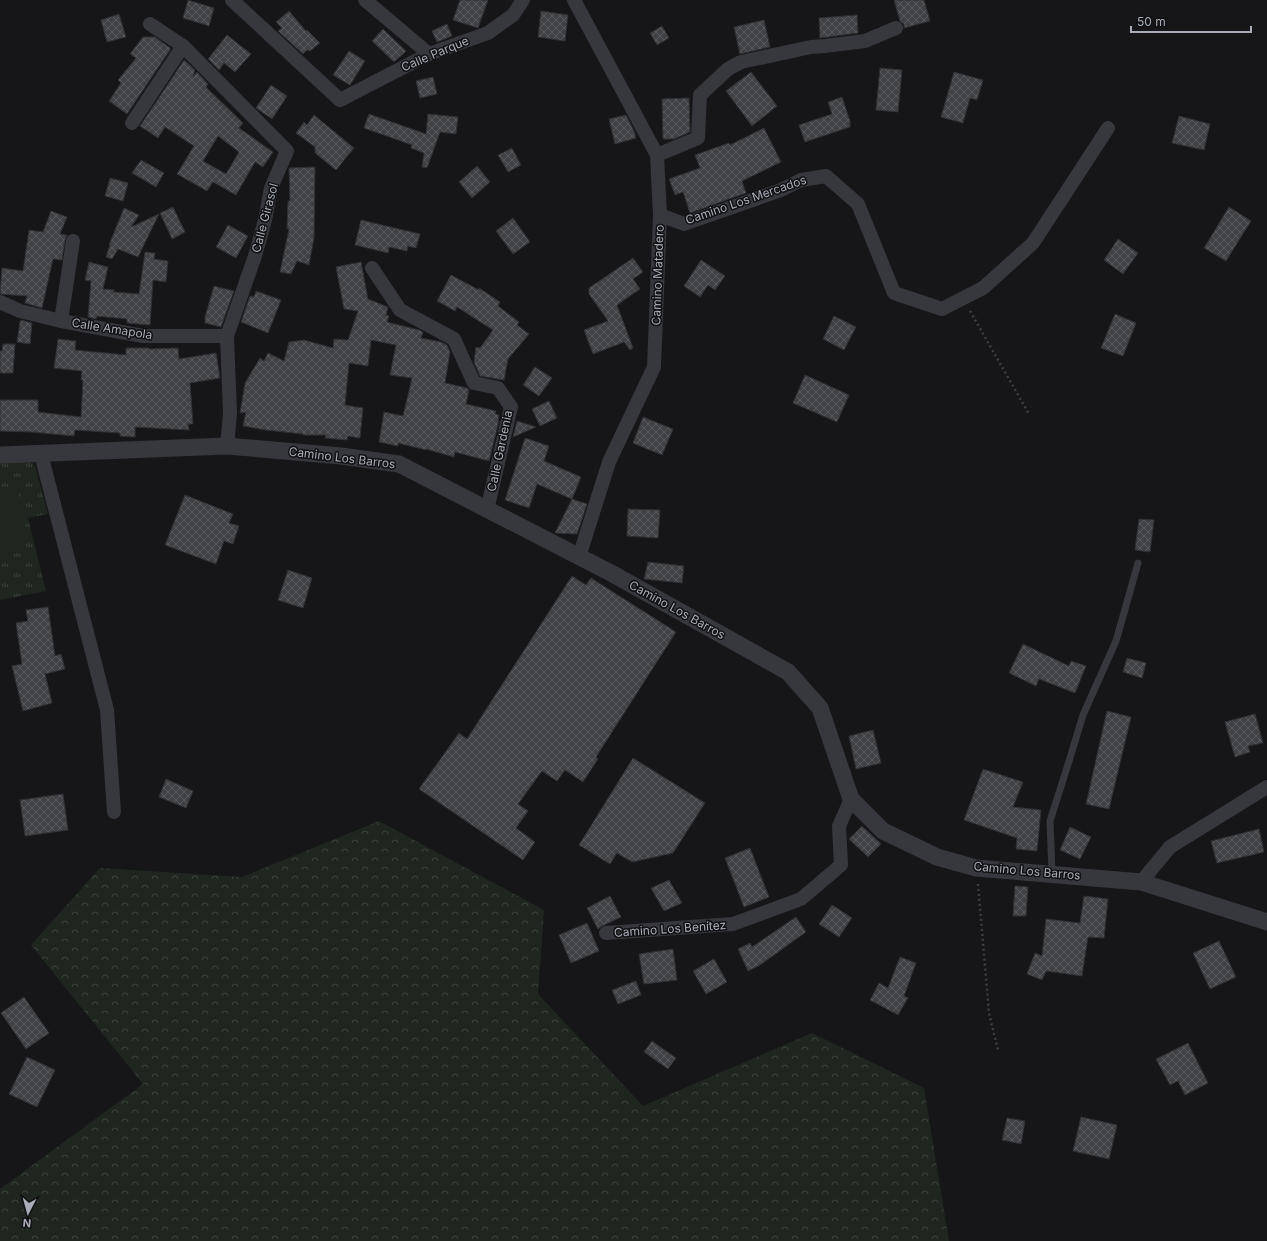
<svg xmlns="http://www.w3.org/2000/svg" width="1267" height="1241" font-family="Inter,sans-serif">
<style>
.grass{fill:url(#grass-tufts)}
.forest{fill:url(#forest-crowns)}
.pitch{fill:#1e261f}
.building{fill:url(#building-cross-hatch);stroke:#303034;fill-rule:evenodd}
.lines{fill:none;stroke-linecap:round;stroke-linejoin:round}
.path{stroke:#3d3f44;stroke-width:2.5;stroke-dasharray:2 3;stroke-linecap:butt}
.service{stroke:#37383d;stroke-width:7}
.minor{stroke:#37383d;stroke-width:14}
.tertiary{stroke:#37383d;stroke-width:17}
.labels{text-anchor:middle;stroke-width:3;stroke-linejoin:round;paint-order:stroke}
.street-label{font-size:12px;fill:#a8adb8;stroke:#111113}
</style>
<defs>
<pattern id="grass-tufts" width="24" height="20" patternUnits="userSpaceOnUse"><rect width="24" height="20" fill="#1e261f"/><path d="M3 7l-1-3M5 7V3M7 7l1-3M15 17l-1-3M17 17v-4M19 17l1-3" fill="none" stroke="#3c433d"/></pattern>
<pattern id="forest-crowns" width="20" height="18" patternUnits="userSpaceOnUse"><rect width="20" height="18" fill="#1e261f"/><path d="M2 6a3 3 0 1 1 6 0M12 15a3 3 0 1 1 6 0" fill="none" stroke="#3c433d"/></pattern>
<pattern id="building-cross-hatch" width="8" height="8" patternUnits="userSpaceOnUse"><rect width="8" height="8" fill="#404145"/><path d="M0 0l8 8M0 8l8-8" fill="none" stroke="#595a5e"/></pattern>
</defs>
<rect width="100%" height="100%" fill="#161618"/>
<path class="grass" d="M 28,462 L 33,463 L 36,469 L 48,514 L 28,518 L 46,591 L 0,600 L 0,463 Z"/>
<path class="forest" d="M 379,821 L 544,910 L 538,994 L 643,1106 L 812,1033 L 924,1088 L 949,1241 L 0,1241 L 0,1189 L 143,1084 L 31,945 L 100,868 L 242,877 Z"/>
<path class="pitch" d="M 18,487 L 25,547 L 0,550 L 0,489 Z"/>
<g class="building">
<path d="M 188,0 L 214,8 L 209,26 L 183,18 Z"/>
<path d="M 460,0 L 488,0 L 478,28 L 453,20 Z"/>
<path d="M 894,0 L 924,0 L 930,21 L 904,28 L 904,24 L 900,21 Z"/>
<path d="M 289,11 L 306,31 L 307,30 L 320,43 L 310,51 L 307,50 L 303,54 L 278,31 L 282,28 L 276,22 Z"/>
<path d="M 541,11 L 568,15 L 565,41 L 538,37 Z"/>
<path d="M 119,14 L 126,37 L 107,42 L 101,20 Z"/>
<path d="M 857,15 L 858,33 L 820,38 L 819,18 Z"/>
<path d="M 764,20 L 770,47 L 740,54 L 734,27 Z"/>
<path d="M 447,24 L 452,36 L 437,42 L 432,31 Z"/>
<path d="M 662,26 L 669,38 L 657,45 L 650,33 Z"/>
<path d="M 383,29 L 406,51 L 394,62 L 372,41 Z"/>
<path d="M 227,35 L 251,54 L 235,72 L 224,63 L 219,70 L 208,59 Z"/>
<path d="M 143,37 L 155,37 L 170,48 L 170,50 L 127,114 L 109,101 L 121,83 L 118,80 L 136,58 L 130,54 Z"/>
<path d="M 349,51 L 365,61 L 350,85 L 333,75 Z"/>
<path d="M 184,60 L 195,70 L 193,77 L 197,72 L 208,84 L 206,87 L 243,123 L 239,128 L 273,152 L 263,167 L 255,162 L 236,195 L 213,182 L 207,191 L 177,174 L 194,146 L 165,127 L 158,138 L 140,126 ZM 218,136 L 239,152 L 226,174 L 203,161 Z"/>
<path d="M 880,68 L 902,70 L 898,112 L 876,110 Z"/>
<path d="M 751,72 L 777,106 L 752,126 L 726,91 Z"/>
<path d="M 954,72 L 983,80 L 977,100 L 970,98 L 963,123 L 941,117 Z"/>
<path d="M 433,77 L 437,94 L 420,98 L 416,81 Z"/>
<path d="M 271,85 L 287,96 L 272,119 L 256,108 Z"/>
<path d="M 842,97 L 850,121 L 850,127 L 805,142 L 799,125 L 832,114 L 828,102 Z"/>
<path d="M 689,98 L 690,132 L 674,139 L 663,139 L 662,99 Z"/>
<path d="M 369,114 L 426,134 L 428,114 L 458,117 L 456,134 L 440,132 L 427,168 L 422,167 L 424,153 L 411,148 L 412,145 L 364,128 Z"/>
<path d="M 314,115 L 354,148 L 336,170 L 315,153 L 315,147 L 296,133 L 304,122 L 307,125 Z"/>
<path d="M 626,115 L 634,131 L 636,138 L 615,144 L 609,119 Z"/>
<path d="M 1179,116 L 1210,124 L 1204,150 L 1172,143 Z"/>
<path d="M 764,128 L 781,162 L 742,181 L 746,193 L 690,213 L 683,192 L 675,195 L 669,179 L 700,168 L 695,155 L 729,143 L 730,145 Z"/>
<path d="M 512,148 L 521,165 L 508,172 L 498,155 Z"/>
<path d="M 141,160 L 164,173 L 156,187 L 132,173 Z"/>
<path d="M 477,166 L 490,182 L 472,198 L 459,182 Z"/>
<path d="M 315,167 L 314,238 L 309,265 L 297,261 L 291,274 L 280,272 L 289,229 L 287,229 L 288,201 L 290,201 L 289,168 Z"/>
<path d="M 110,178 L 128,183 L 123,201 L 105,196 Z"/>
<path d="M 173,207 L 185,232 L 172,239 L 160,213 Z"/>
<path d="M 1229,207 L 1251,221 L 1226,261 L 1204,248 Z"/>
<path d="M 124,208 L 139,215 L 131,227 L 159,214 L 138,257 L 118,249 L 112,259 L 106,257 L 110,245 L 109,245 Z"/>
<path d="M 51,211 L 67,217 L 60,234 L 67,235 L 65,240 L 62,260 L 53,259 L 42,308 L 25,303 L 27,296 L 0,294 L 2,268 L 23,271 L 29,230 L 43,232 Z"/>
<path d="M 513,218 L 530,242 L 513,254 L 496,231 Z"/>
<path d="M 361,220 L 420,234 L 416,248 L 408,246 L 407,251 L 389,247 L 388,253 L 355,245 Z"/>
<path d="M 228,225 L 248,236 L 236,258 L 216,247 Z"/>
<path d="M 1118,239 L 1138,253 L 1123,274 L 1104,260 Z"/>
<path d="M 145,252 L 155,253 L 154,259 L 168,261 L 166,282 L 153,280 L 150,325 L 127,323 L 127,319 L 97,316 L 96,319 L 88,317 L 91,281 L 85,280 L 89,262 L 108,267 L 103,289 L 114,290 L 114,292 L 139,294 Z"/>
<path d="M 633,258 L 643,272 L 633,279 L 640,289 L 617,305 L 633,348 L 630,350 L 624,342 L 593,354 L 584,330 L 608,321 L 589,294 L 589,288 Z"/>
<path d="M 701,260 L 725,276 L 715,290 L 708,285 L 700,297 L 684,286 Z"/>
<path d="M 361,262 L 368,299 L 388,307 L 386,315 L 389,316 L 387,322 L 419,330 L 423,332 L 421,338 L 441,342 L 447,345 L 450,352 L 445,383 L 467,388 L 469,390 L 466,404 L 496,411 L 495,414 L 499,415 L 498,423 L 499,421 L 489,461 L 455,452 L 454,457 L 426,449 L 426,450 L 398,443 L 398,446 L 379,442 L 384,412 L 403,416 L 412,378 L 390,375 L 396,345 L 371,340 L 368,366 L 349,363 L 345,405 L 363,408 L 360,438 L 348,436 L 347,440 L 325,438 L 326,435 L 303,435 L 303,434 L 266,430 L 243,426 L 246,412 L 240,413 L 245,383 L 260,358 L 264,361 L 268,353 L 284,361 L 289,342 L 304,340 L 333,348 L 334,339 L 348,340 L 358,311 L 344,309 L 336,267 Z"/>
<path d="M 451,275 L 479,290 L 479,288 L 500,302 L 498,306 L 519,322 L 517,325 L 529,334 L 508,359 L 504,380 L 480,376 L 474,362 L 476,347 L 480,348 L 493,330 L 457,307 L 455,311 L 437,301 Z"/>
<path d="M 214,286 L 234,291 L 221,327 L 205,323 L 205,317 Z"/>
<path d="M 256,291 L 281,300 L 268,333 L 241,322 L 250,296 L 254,297 Z"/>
<path d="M 1115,314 L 1136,323 L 1123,356 L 1101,348 Z"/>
<path d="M 834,316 L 856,327 L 844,350 L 823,339 Z"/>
<path d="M 21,320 L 32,323 L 30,344 L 17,342 L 20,322 Z"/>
<path d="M 58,339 L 76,341 L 75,350 L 126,355 L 126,348 L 149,348 L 149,349 L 178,348 L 179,359 L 216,353 L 220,378 L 190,383 L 193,424 L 188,424 L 189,430 L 135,427 L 135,437 L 120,436 L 120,433 L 75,430 L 74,436 L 31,432 L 0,431 L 0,400 L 38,400 L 38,412 L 81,417 L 83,380 L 81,380 L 82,371 L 54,368 Z"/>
<path d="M 3,344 L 15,344 L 13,373 L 0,373 L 0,351 L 2,351 Z"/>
<path d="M 535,367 L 552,378 L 539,396 L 523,385 Z"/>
<path d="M 805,375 L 849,395 L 837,422 L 793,403 Z"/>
<path d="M 549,401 L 557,418 L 540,426 L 532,409 Z"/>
<path d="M 643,417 L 673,429 L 662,455 L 633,443 Z"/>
<path d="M 517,421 L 536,427 L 513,437 Z"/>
<path d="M 525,438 L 549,446 L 544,461 L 581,477 L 572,499 L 537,484 L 529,508 L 505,500 Z"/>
<path d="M 185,495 L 233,514 L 229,523 L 239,526 L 233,544 L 224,541 L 216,564 L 165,545 Z"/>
<path d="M 572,499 L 587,504 L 577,534 L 555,533 Z"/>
<path d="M 628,509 L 660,510 L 658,538 L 627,536 Z"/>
<path d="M 1139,519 L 1154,520 L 1150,552 L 1135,550 Z"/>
<path d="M 648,562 L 684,566 L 682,583 L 644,579 Z"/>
<path d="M 288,570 L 312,578 L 303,608 L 278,600 Z"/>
<path d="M 572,576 L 586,585 L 591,578 L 676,632 L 596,757 L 598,759 L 583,782 L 565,770 L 557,781 L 542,771 L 518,804 L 528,811 L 516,828 L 535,842 L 523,860 L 419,789 L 459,733 L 467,739 Z"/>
<path d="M 48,607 L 55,656 L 61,654 L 65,669 L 45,674 L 52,703 L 23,711 L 12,666 L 22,664 L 16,623 L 28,621 L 26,610 Z"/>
<path d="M 1023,644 L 1069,666 L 1071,661 L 1086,666 L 1075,693 L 1039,679 L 1036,686 L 1009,673 Z"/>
<path d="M 1127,658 L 1146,663 L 1142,678 L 1123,672 Z"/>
<path d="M 1107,711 L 1131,717 L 1109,809 L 1086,804 Z"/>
<path d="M 1255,714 L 1263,743 L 1248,746 L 1250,752 L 1235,757 L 1225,722 Z"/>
<path d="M 873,730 L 881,763 L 856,769 L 849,736 Z"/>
<path d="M 633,758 L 705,803 L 673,853 L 632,862 L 617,853 L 610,864 L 579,845 Z"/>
<path d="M 983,769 L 1023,782 L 1013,807 L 1041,810 L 1037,851 L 1016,849 L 1017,838 L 964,820 Z"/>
<path d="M 166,779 L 193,791 L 186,808 L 159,797 Z"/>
<path d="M 63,794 L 68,830 L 25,836 L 20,800 Z"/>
<path d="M 862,826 L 881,844 L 868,857 L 849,839 Z"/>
<path d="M 1070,827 L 1091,837 L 1080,859 L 1060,850 Z"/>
<path d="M 1259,829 L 1264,852 L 1217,863 L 1211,841 Z"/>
<path d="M 750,848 L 769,897 L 744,907 L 725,858 Z"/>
<path d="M 669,880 L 682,903 L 664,911 L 651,888 Z"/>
<path d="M 1015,886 L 1028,887 L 1026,916 L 1013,916 Z"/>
<path d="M 610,896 L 621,917 L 602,926 L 598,929 L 587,908 Z"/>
<path d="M 1084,896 L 1108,899 L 1104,938 L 1088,937 L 1082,976 L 1046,971 L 1042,980 L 1027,974 L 1035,953 L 1042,956 L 1046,919 L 1080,923 Z"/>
<path d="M 832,905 L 852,918 L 839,937 L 819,924 Z"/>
<path d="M 796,917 L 806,932 L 760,965 L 748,971 L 738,949 L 750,943 L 752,947 Z"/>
<path d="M 587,923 L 599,951 L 571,963 L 559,935 Z"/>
<path d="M 1219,941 L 1236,977 L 1210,989 L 1193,953 Z"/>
<path d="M 673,949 L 677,980 L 644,984 L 639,954 Z"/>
<path d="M 900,957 L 916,963 L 904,996 L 908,998 L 898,1015 L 870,1000 L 879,983 L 888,988 Z"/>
<path d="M 714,959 L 727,982 L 706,994 L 693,971 Z"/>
<path d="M 636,981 L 641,995 L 618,1004 L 612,990 Z"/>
<path d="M 24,997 L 49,1033 L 26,1049 L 1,1013 Z"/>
<path d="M 652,1041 L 676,1058 L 668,1069 L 644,1052 Z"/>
<path d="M 1188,1043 L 1208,1083 L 1185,1095 L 1178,1081 L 1170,1085 L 1156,1059 Z"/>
<path d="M 27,1057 L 55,1070 L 37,1107 L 9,1094 Z"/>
<path d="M 1081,1117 L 1117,1125 L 1109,1159 L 1073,1151 Z"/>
<path d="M 1007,1118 L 1025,1121 L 1021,1144 L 1002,1140 Z"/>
</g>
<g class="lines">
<g class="path">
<path d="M 970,311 L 1029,414"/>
<path d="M 978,884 L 989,1013 L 998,1050"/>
</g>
<path class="service" d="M 1052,874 L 1050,821 L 1070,758 L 1083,715 L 1116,641 L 1138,563"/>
<g class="minor">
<path d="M 232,0 L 340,100 L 429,54 L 488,33 L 513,15 L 523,0"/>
<path d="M 365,0 L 429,54"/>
<path d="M 574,0 L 657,155 L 660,215 L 654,367 L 609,462 L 579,557"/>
<path d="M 150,24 L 183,46 L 287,151 L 271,188 L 265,220 L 255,256 L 227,336 L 230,414 L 227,446"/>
<path d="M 132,123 L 183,46"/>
<path d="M 657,155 L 698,138 L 700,95 L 728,69 L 741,62 L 811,47 L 825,46 L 865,41 L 896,28"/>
<path d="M 660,215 L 684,224 L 781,190 L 801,180 L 826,176 L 858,204 L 894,293 L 942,309 L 983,288 L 1033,243 L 1108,128"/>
<path d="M 372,268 L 400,310 L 454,339 L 474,383 L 498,388 L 511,407 L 487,510"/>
<path d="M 0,302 L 20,311 L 61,321 L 143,336 L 227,336"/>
<path d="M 61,321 L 73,241"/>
<path d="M 41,454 L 107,710 L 114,812"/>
<path d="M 1141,882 L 1170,847 L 1267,787"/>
<path d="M 606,933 L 733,924 L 801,899 L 841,865 L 839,826 L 851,799"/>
</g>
<path class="tertiary" d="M 0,455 L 227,446 L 341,456 L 399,464 L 611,573 L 788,672 L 820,708 L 851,799 L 883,831 L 937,857 L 976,868 L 1141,882 L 1267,922"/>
</g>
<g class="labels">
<g class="street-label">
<text transform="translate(435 54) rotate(-23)" y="4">Calle Parque</text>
<text transform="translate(746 200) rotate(-19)" y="4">Camino Los Mercados</text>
<text transform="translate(265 218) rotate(-75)" y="4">Calle Girasol</text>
<text transform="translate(658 275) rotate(-88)" y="4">Camino Matadero</text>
<text transform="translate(112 329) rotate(9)" y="4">Calle Amapola</text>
<text transform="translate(500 451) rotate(-78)" y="4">Calle Gardenia</text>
<text transform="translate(342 458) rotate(7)" y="4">Camino Los Barros</text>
<text transform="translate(677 610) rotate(29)" y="4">Camino Los Barros</text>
<text transform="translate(1027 871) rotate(5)" y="4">Camino Los Barros</text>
<text transform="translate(670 929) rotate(-4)" y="4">Camino Los Benítez</text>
</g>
</g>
<g transform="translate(28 1213) rotate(186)" stroke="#111113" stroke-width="3" paint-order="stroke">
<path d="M0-3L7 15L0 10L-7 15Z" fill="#a8adb8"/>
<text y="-6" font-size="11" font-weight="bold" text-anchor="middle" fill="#a8adb8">N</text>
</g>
<path d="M1131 26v6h120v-6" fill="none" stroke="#a8adb8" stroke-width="2"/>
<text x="1137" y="26" font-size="12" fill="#a8adb8" stroke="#111113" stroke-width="3" paint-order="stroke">50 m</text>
</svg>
